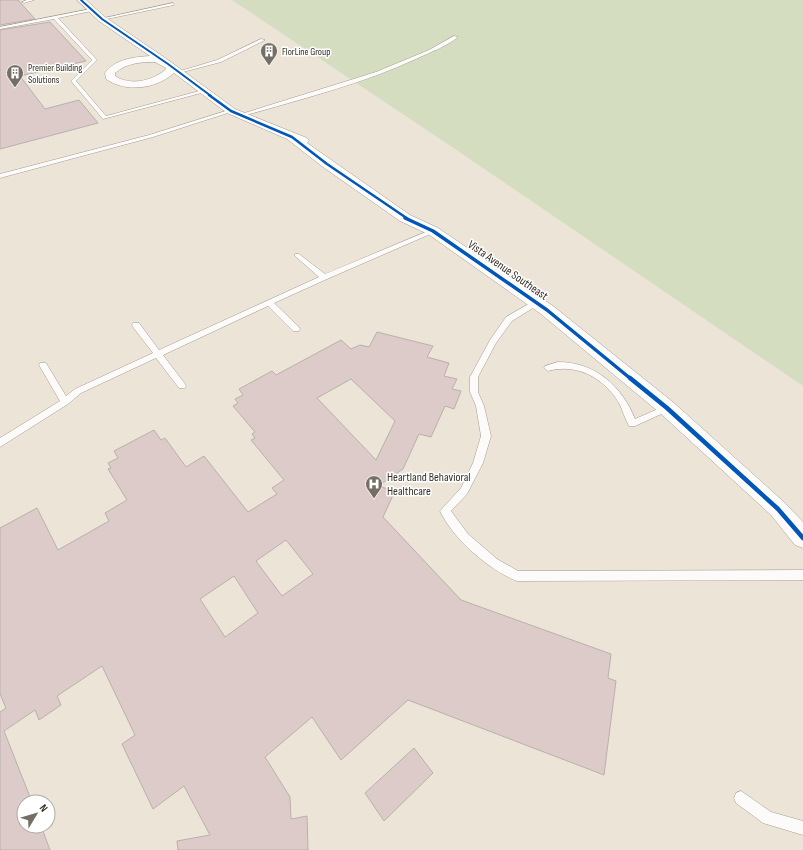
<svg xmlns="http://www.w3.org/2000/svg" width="803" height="850" font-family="'Sofia Sans Condensed',sans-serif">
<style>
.green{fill:#d5ddc1}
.building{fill:#dccbc9;stroke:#b9b0ac;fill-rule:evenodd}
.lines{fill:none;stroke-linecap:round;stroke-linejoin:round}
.service-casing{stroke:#a39c93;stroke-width:1}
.minor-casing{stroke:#a39c93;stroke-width:1}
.service{fill:#fcfbf9;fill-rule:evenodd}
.minor{fill:#fcfbf9;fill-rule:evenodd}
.cycleway-far3-casing{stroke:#fff;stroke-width:3}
.cycleway-far2-casing{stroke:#fff;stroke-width:4}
.cycleway-far1-casing{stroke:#fff;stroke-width:5.5}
.cycleway-casing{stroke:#fff;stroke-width:7}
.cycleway-far3{stroke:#0057b8;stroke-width:2}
.cycleway-far2{stroke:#0057b8;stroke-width:2.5}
.cycleway-far1{stroke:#0057b8;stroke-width:3.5}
.cycleway{stroke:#0057b8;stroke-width:4.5}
.labels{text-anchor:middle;stroke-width:3;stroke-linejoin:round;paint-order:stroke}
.far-poi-label{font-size:10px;fill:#342f26;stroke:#fff;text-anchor:start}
.street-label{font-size:12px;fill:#342f26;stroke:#fff}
.poi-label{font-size:12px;fill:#342f26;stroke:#fff;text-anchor:start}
</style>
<rect width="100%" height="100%" fill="#ece4d7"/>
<path class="green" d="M 232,0 L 803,0 L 803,386 L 461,153 Z"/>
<g class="building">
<path d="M 0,0 L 18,0 L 35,19 L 0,25 Z"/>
<path d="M 50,22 L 86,61 L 20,76 L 45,109 L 79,100 L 98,123 L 0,149 L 0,30 Z"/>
<path d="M 377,332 L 433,346 L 427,357 L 449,363 L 444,376 L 457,379 L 452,389 L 461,391 L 454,409 L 445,406 L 431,437 L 419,434 L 403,469 L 378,486 L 395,491 L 383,517 L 461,600 L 611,654 L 608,678 L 616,681 L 604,775 L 408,700 L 341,760 L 312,717 L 265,757 L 290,797 L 291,819 L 307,816 L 308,850 L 178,850 L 177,841 L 210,835 L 184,786 L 153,809 L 122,744 L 135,735 L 102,666 L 57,696 L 61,705 L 39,720 L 35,710 L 4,731 L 32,802 L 24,802 L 24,826 L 41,826 L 50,850 L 0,850 L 0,712 L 6,708 L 0,694 L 0,528 L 37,508 L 58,550 L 109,521 L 105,513 L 127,500 L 108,469 L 111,468 L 108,463 L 118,458 L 114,451 L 154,430 L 161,440 L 165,438 L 186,467 L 204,456 L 248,512 L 277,494 L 272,488 L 284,480 L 251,440 L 255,438 L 252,434 L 255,432 L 233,406 L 238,403 L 235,399 L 243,395 L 239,389 L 272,371 L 276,375 L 341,340 L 351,349 L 360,345 L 369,347 ZM 351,379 L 395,421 L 376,460 L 317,398 ZM 286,540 L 313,574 L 282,596 L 256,561 ZM 234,576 L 258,613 L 225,637 L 200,599 Z"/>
<path d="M 414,748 L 433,773 L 384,821 L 365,793 Z"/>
</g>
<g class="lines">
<g class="service-casing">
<g id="service">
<path d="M 27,0 L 34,0 L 24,3 L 22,2 Z"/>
<path d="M 173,3 L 174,5 L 102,20 L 100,19 Z"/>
<path d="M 91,9 L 92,11 L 58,18 L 97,60 L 76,81 L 106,116 L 203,90 L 205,90 L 205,92 L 103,119 L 71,81 L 92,60 L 54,19 L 0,29 L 0,27 Z"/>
<path d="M 454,36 L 458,37 C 447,46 431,52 418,58 C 362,84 302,99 243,116 L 238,115 L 376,72 L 429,50 Z"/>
<path d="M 261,39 L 265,40 L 221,62 L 179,73 L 177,72 L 217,60 Z"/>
<path d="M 229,110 L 234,111 L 153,137 L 0,178 L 0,174 L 149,135 Z"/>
<path d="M 433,229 L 435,230 L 435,232 L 327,279 L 274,303 L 299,327 L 300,329 L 299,331 L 293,331 L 268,306 L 163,355 L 185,384 L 186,386 L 185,388 L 179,388 L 156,358 L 81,393 L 68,404 L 0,447 L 0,438 L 60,401 L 39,365 L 40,363 L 46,363 L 66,396 L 75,389 L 153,353 L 133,327 L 132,325 L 133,323 L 139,323 L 159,350 L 319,277 L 295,256 L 295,254 L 299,254 L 325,274 Z"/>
<path d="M 534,301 L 537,301 L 541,303 L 512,321 L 496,343 L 478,377 L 478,392 L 484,406 L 491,436 L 483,463 L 467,494 L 451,511 L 468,534 L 497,559 L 518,571 L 803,570 L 803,580 L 517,581 C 489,570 453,539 440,511 L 461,488 L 473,463 L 481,436 L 476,406 L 470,392 L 470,377 L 490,340 L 506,317 Z"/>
<path d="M 558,362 C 595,362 622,386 635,419 L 667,405 L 671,408 L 670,410 L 635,426 L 629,426 C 625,419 623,411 619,403 C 604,378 577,363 548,371 L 544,368 L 545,366 Z"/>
<path d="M 741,791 L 771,812 L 803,821 L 803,835 L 763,823 L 736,803 L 734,798 L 736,793 Z"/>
</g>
</g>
<g class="minor-casing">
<path id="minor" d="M 77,0 L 86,0 L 105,17 L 171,62 L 235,109 L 307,138 L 309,141 L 307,143 L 410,215 L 438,228 L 553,306 L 674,403 L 785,503 L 803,522 L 803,548 L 795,545 L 771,515 L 660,413 L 541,314 L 428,234 L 400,221 L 323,167 L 287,139 L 227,113 L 174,73 C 156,89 126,93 106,79 L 105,73 C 115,59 134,57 150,56 L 99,21 ZM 155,62 L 166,68 L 165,70 C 152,81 130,86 115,76 L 115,73 C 126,63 141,62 155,62 Z"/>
</g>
<use href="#service" class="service"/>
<use href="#minor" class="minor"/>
<g class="cycleway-far3-casing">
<path id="cycleway-far3" d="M 81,0 L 102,19 L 168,64 L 211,96"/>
</g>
<g class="cycleway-far2-casing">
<path id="cycleway-far2" d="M 209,95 L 231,111 L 292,137 L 327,164 L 408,219"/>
</g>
<g class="cycleway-far1-casing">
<path id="cycleway-far1" d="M 405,218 L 433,231 L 547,310 L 631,379"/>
</g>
<g class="cycleway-casing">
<path id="cycleway" d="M 630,378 L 667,408 L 778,509 L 803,538"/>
</g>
<use href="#cycleway-far3" class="cycleway-far3"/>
<use href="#cycleway-far2" class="cycleway-far2"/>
<use href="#cycleway-far1" class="cycleway-far1"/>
<use href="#cycleway" class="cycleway"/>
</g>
<defs>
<g id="building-pin" transform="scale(0.9)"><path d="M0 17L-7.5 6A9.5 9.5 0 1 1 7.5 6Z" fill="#746e64" stroke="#fff"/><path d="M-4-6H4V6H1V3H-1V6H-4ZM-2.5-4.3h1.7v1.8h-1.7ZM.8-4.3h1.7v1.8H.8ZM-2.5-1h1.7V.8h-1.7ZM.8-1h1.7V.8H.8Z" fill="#fff"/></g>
<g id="hospital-pin" transform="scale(0.9)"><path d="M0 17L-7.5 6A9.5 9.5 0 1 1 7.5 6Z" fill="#746e64" stroke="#fff"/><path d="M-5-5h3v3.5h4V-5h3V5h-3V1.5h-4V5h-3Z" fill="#fff"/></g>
</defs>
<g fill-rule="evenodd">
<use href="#building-pin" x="269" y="51"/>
<use href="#building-pin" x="15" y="73"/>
<use href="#hospital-pin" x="374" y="484"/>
</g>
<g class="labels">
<g class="far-poi-label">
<text x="282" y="55">FlorLine Group</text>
<text x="28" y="71">Premier Building<tspan x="28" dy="12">Solutions</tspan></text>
</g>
<g class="street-label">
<text transform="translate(508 270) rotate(35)" y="4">Vista Avenue Southeast</text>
</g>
<g class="poi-label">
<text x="387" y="481">Heartland Behavioral<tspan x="387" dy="14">Healthcare</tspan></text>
</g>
</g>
<g transform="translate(36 814) rotate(52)"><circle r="19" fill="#ffffff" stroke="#aeaca8"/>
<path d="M0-3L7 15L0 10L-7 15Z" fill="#746e64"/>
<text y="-6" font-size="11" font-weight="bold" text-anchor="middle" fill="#342f26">N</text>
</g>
</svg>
